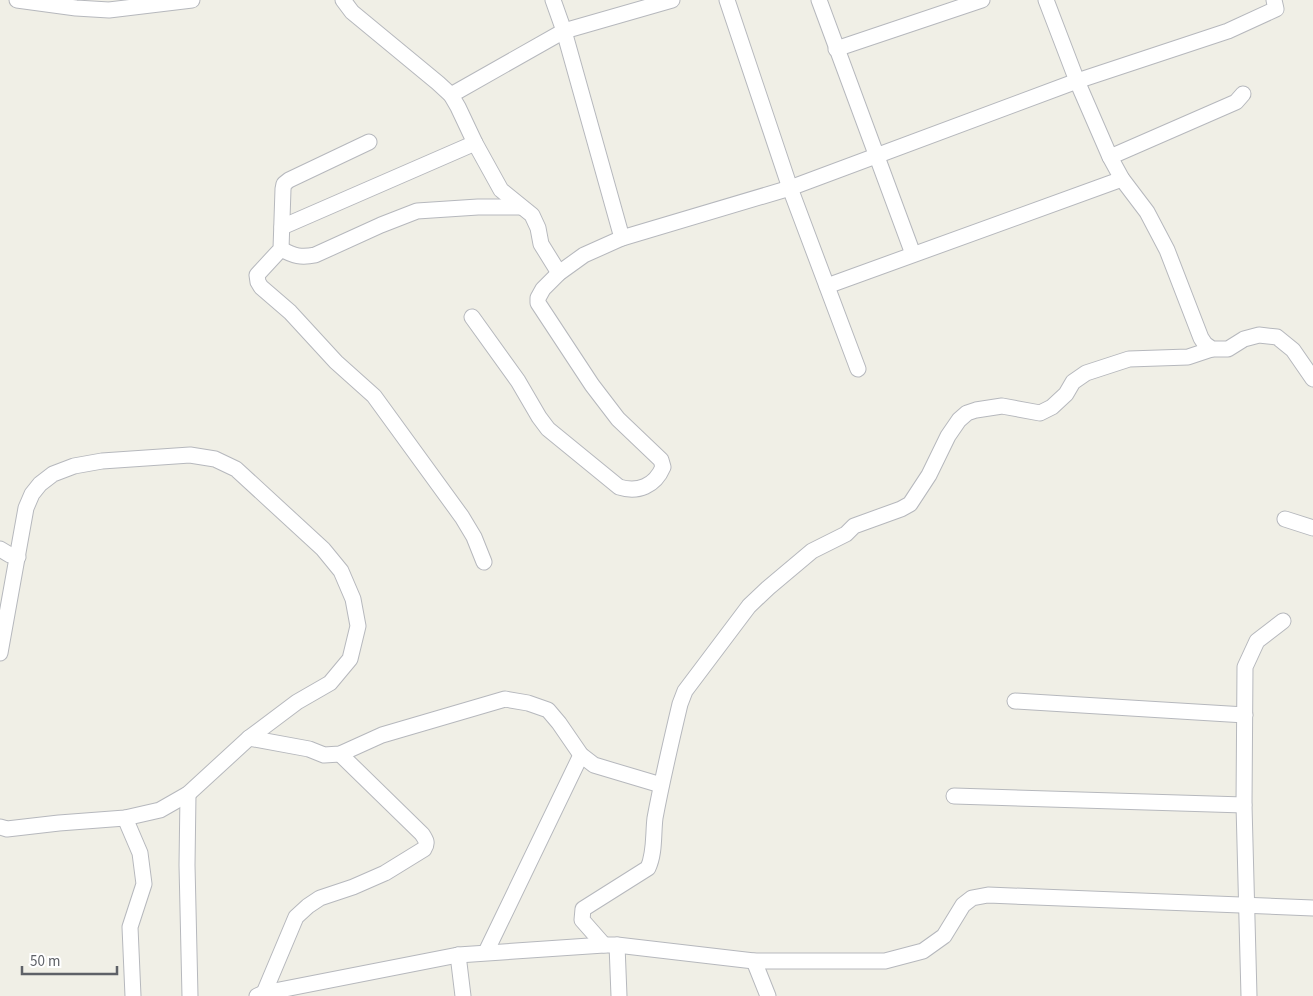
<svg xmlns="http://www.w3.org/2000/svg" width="1313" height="996" font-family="'Source Sans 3',sans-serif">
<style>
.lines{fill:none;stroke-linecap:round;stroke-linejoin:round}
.minor-casing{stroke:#b6b8bd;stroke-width:17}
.minor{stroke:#fff;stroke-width:15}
</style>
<rect width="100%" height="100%" fill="#f0efe6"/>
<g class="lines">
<g class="minor-casing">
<g id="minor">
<path d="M 17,0 L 76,8 L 109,10 L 192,0"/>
<path d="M 343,0 L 352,12 L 438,83 L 451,95 L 458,107 L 475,143 L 501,190 L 532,215 L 538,228 L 541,244 L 559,273"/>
<path d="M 553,0 L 564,31 L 622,238"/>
<path d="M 727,0 L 790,188 L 858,369"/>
<path d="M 819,0 L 913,254"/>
<path d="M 1046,0 L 1077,81 L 1110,157 L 1122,179 L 1147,212 L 1167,250 L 1201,338 L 1205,344 L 1212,349 L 1228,349 L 1244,339 L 1259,335 L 1277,337 L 1293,350 L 1313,379"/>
<path d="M 836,49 L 982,0"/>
<path d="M 451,95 L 564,31 L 672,0"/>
<path d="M 369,142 L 289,180 L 284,184 L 283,189 L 281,249 L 257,275 L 258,282 L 261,287 L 290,312 L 336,362 L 374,396 L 462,517 L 474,537 L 484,562"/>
<path d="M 1110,157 L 1236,102 L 1243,94"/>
<path d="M 282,227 L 475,143"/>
<path d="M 281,249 C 294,256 301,258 315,255 L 381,225 L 417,211 L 478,207 L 520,207"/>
<path d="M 827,286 L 1122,179"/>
<path d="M 472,317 L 518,381 L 539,417 L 548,429 L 619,487 C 638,493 655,486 663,467 L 661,460 L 618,419 L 592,385 L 538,303 L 538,298 L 543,289 L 559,273 L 584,255 L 622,238 L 790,188 L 1077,81 L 1228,31 L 1276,9 L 1274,0"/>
<path d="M 1285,519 L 1313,528"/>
<path d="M 0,549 L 10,555 L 18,557"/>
<path d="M 0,653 L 26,508 L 32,494 L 40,484 L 53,474 L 74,466 L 102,461 L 190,455 L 215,459 L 236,469 L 323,549 L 341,571 L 353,599 L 358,626 L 350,659 L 330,683 L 297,702 L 249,738 L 188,794 L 160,810 L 125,818 L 59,823 L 7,829 L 0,827"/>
<path d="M 1015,701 L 1245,715"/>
<path d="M 249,738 L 309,749 L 324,755 L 340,754 L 382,735 L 505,699 L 528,703 L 548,710 L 559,723 L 581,755 L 594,765 L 661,785"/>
<path d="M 188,794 L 187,865 L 190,996"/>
<path d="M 954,796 L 1244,805"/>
<path d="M 125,818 L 140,853 L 144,884 L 130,927 L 133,996"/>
<path d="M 604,945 L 582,920 L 583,909 L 648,868 C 655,853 653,834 655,818 C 662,780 671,742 680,704 L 685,691 L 749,606 L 768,588 L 812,551 L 846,534 L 854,526 L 901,509 L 910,504 L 929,475 L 948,436 L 959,420 L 967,413 L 976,410 L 1002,406 L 1040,413 L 1052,407 L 1066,394 L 1073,382 L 1086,373 L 1129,359 L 1188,357 L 1212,349"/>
<path d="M 617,945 L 619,996"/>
<path d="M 486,952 L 581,755"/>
<path d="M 458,955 L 463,996"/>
<path d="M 754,961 L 768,996"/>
<path d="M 264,993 L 296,917 L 308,906 L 320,898 L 353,887 L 385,873 L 424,849 C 428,843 426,840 422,834 L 340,754"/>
<path d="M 257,996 L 264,993 L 458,955 L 604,945 L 617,945 L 754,961 L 885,961 L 923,951 L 944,936 L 963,905 L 972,898 L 988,895 L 1313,908"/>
<path d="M 1249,996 L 1244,805 L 1245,667 L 1257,641 L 1283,621"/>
</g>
</g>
<use href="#minor" class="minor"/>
</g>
<path d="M22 966v8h95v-8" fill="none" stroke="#5e6167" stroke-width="2.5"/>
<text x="30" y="966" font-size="15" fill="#5e6167" stroke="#ffffff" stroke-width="4" paint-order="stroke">50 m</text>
</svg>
